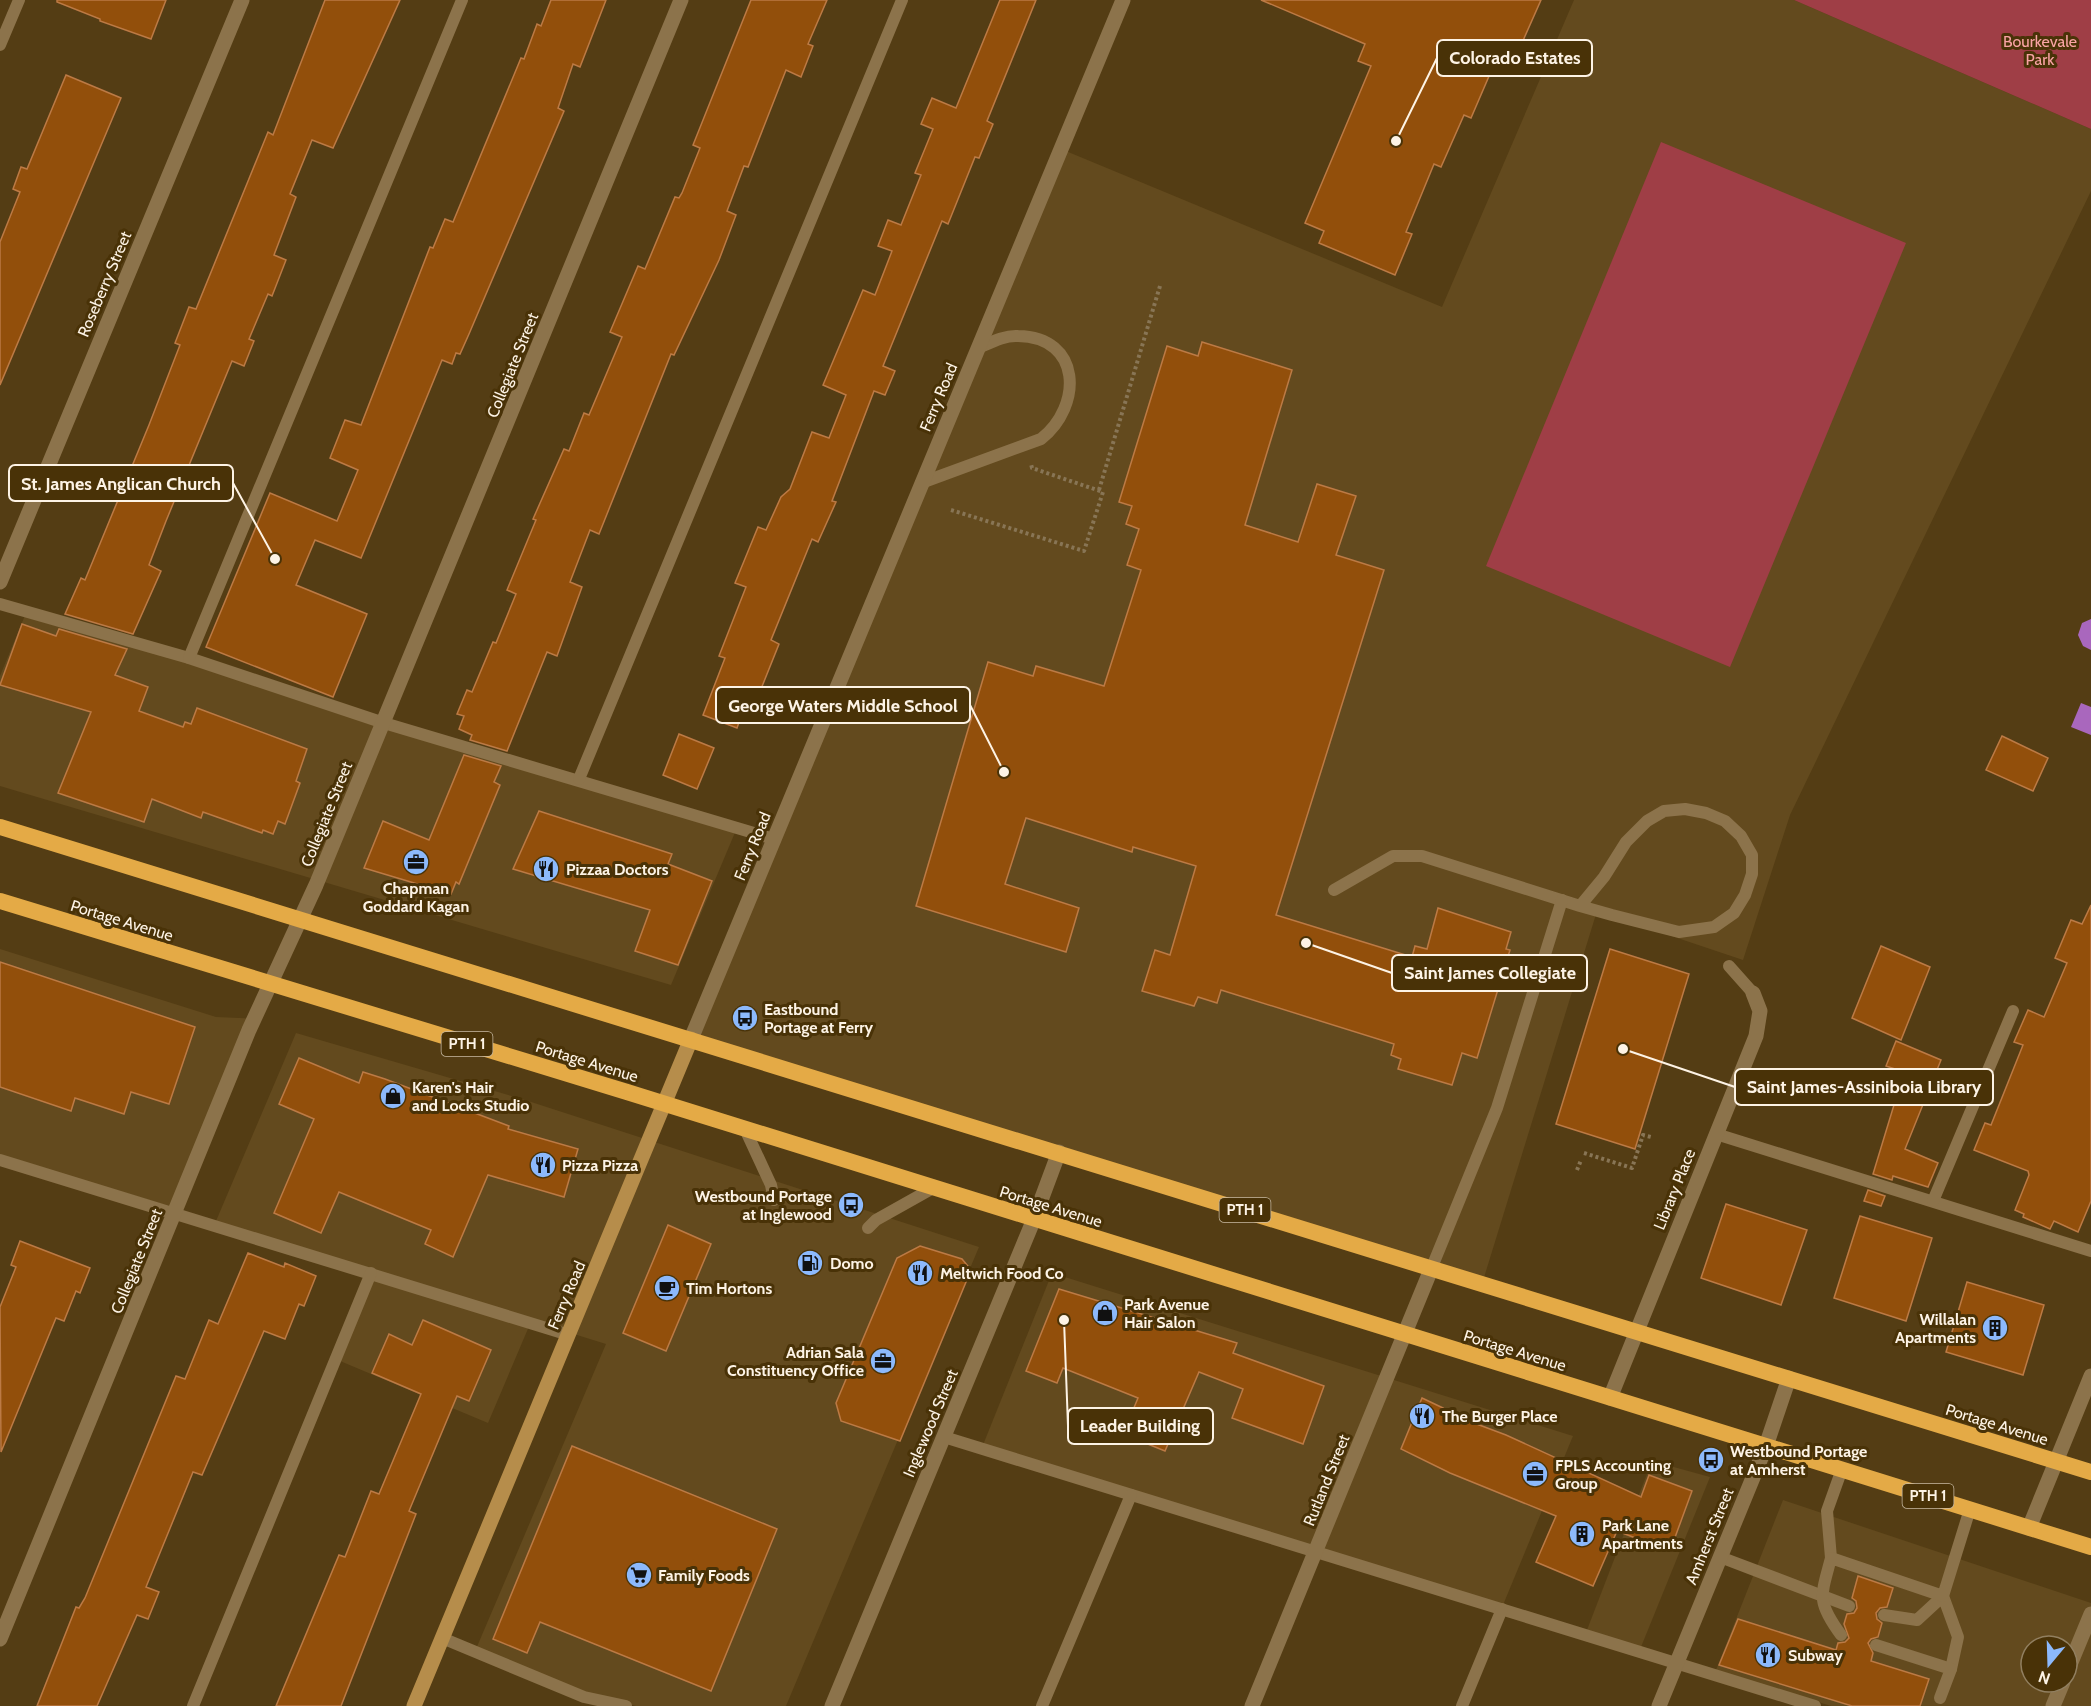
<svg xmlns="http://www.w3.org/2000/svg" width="2091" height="1706" font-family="Cabin,sans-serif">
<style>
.built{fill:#634a1e;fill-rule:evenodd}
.green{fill:#9f3e46}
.water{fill:#a967bd}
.building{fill:#924f0b;stroke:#bc7a45;stroke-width:1.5}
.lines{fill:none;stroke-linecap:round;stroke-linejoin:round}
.path{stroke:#887555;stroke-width:4;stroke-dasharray:3 3;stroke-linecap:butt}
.service{stroke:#8c734b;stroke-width:12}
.minor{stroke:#8c734b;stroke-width:15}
.secondary{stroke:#b68d4b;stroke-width:15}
.trunk{stroke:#e4aa46;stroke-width:16}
.labels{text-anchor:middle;stroke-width:6;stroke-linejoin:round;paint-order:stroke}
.shield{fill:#493207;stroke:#c7b9a2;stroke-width:1.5}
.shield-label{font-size:15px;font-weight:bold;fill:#fdf3e5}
.park-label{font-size:16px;fill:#faa3a5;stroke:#493207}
.street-label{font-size:16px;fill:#fdf3e5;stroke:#493207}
.poi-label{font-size:16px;font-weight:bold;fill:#fdf3e5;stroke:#493207;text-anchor:start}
.leader{fill:none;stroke:#fdf3e5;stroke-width:2}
.callout-dot{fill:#fdf3e5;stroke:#493207;stroke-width:2}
.callout{fill:#493207;stroke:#fdf3e5;stroke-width:2}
.callout-label{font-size:18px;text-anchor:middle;font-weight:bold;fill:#fdf3e5}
</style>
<rect width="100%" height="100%" fill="#543d14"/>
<g class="built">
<path d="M 1574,0 L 1794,0 L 2091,129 L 2091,191 L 1790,815 L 1743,960 L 1597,911 L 1482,1284 L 691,1039 L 1061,149 L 1442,307 Z"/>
<path d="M 26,613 L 736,830 L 671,985 L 0,786 L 0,676 Z"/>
<path d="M 0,949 L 216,1017 L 259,1019 L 179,1209 L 0,1155 Z"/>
<path d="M 296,1033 L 525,1100 L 979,1247 L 786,1706 L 636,1706 L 585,1694 L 476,1649 L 606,1344 L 449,1295 L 530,1324 L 488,1423 L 340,1361 L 377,1271 L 216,1221 Z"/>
<path d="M 1052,1273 L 1573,1436 L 1503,1605 L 983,1445 Z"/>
<path d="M 1652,1461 L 1710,1477 L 1641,1647 L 1587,1630 Z"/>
<path d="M 1783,1500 L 2091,1603 L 2091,1706 L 1831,1706 L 1716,1670 ZM 2031,1646 L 2067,1646 L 2067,1682 L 2031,1682 Z"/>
</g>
<g class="green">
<path d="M 1794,0 L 2091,0 L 2091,129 Z"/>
<path d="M 1661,142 L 1906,243 L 1730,667 L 1486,566 Z"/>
</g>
<g class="water">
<path d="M 2091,619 L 2091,650 L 2083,646 L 2078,635 L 2082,623 Z"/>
<path d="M 2081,703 L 2091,707 L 2091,735 L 2071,727 Z"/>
</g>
<g class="building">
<path d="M 57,0 L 166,0 L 151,39 L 100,21 L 100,19 L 57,2 Z"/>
<path d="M 325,0 L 400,0 L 333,148 L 312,140 L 290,194 L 296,197 L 274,255 L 286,260 L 272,296 L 268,294 L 249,339 L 254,341 L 244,366 L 232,361 L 166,521 L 149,565 L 161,571 L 133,634 L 65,614 L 81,578 L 85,580 L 149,425 L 180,345 L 175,343 L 189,307 L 196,309 L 268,132 L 273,135 Z"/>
<path d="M 551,0 L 606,0 L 580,67 L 573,64 L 558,108 L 564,111 L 469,334 L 460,354 L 456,353 L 452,364 L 442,360 L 361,558 L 315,540 L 296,585 L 367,614 L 333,697 L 206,647 L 270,493 L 337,521 L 358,470 L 330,458 L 345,420 L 361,425 L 430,247 L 433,248 L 445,219 L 453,222 L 521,58 L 524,59 L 537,24 L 541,26 Z"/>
<path d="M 751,0 L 827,0 L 808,44 L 813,46 L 801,77 L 786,70 L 748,167 L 744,166 L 727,211 L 736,215 L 719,260 L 674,355 L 671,354 L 599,534 L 590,530 L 570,582 L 582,587 L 557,656 L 547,652 L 507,751 L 470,740 L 472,735 L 459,729 L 464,716 L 457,714 L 467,690 L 472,692 L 493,642 L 496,643 L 516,594 L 507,590 L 536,520 L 533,519 L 564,449 L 569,451 L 584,413 L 589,415 L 622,337 L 610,332 L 638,266 L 645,269 L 675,197 L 679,198 L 682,193 L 700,148 L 693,145 Z"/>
<path d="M 1000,0 L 1036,0 L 987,121 L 993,124 L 979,158 L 975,157 L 948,224 L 942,221 L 883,366 L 895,371 L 885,395 L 874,391 L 832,501 L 836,502 L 818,542 L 812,539 L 771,640 L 779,644 L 751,714 L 743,711 L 737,728 L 703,715 L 725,658 L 719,656 L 746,587 L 735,583 L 758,527 L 766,530 L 781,497 L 790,489 L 812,432 L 829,438 L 846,395 L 823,385 L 863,290 L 875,295 L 892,251 L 878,246 L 888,220 L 901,225 L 921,175 L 915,173 L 933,129 L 921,124 L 932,98 L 956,108 Z"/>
<path d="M 1261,0 L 1541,0 L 1518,52 L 1502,46 L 1471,118 L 1464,115 L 1441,167 L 1434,164 L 1406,232 L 1412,234 L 1395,275 L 1319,243 L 1324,231 L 1305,223 L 1371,66 L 1358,61 L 1365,44 Z"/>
<path d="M 66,75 L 121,98 L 0,385 L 0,242 L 20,192 L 13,189 L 21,167 L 27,169 Z"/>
<path d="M 1202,342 L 1292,370 L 1245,525 L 1298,542 L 1317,484 L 1356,496 L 1336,555 L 1384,570 L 1276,915 L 1412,957 L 1415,946 L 1427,949 L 1438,908 L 1511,932 L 1506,949 L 1510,950 L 1477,1058 L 1462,1053 L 1452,1085 L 1398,1069 L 1401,1059 L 1391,1055 L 1394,1044 L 1221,990 L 1217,1003 L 1198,997 L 1194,1006 L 1142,991 L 1155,950 L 1170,955 L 1196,866 L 1133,847 L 1132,852 L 1026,818 L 1005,884 L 1079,908 L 1066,952 L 916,906 L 988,662 L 1033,676 L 1036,666 L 1104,686 L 1141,570 L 1127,565 L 1139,529 L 1126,524 L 1132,506 L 1119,502 L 1167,346 L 1198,356 Z"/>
<path d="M 22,624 L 56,636 L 59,629 L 127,649 L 115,675 L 148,687 L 139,711 L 183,727 L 185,722 L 191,724 L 197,708 L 307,749 L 296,781 L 300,783 L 285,824 L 278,821 L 273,834 L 263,830 L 262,833 L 203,812 L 201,818 L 152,799 L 144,822 L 58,793 L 91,712 L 0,685 Z"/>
<path d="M 679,734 L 714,748 L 697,789 L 663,775 Z"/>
<path d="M 2002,736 L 2048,758 L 2033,791 L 1986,770 Z"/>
<path d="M 464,755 L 501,766 L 494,782 L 500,785 L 459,884 L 456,882 L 451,894 L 364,868 L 383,821 L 429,840 Z"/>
<path d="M 539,811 L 672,854 L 668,864 L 712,881 L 678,965 L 635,951 L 650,910 L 513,869 Z"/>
<path d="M 2091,905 L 2091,1201 L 2078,1232 L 2054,1221 L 2050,1229 L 2023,1217 L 2024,1214 L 2015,1210 L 2029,1175 L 2028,1171 L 1974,1150 L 1985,1123 L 1991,1125 L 2023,1045 L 2014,1042 L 2028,1010 L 2044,1017 L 2067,963 L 2055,958 L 2071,920 L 2082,924 Z"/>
<path d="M 1881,946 L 1930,967 L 1901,1040 L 1852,1018 Z"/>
<path d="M 1610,949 L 1689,974 L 1635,1149 L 1556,1124 Z"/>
<path d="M 0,962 L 195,1027 L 169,1104 L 131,1092 L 124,1114 L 75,1098 L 71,1111 L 0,1087 Z"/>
<path d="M 1896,1041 L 1941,1060 L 1905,1149 L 1938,1163 L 1928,1187 L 1893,1176 L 1892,1180 L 1873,1174 L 1904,1072 L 1886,1066 Z"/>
<path d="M 299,1058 L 359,1083 L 363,1072 L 385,1079 L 509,1126 L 508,1129 L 578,1149 L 564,1197 L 488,1175 L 453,1257 L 425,1244 L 431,1230 L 339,1192 L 321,1233 L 274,1213 L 314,1119 L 279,1104 Z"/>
<path d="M 1868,1190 L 1885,1196 L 1881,1206 L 1864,1201 Z"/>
<path d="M 1726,1204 L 1807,1230 L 1781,1305 L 1701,1278 Z"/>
<path d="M 1860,1216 L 1932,1238 L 1906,1321 L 1834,1298 Z"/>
<path d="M 668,1225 L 711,1244 L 666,1351 L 623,1333 Z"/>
<path d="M 20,1241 L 90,1268 L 80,1293 L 76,1291 L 64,1321 L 56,1318 L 1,1452 L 0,1307 L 16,1267 L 11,1265 Z"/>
<path d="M 920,1246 L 962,1259 L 971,1270 L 900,1441 L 841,1421 L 836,1403 L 897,1258 Z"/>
<path d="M 248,1253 L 284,1267 L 285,1263 L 316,1276 L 304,1306 L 299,1304 L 285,1339 L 264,1331 L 202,1475 L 193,1472 L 146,1587 L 159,1592 L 148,1619 L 137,1615 L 97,1706 L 37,1706 L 76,1607 L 79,1608 L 85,1598 L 176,1376 L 185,1379 L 209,1320 L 218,1324 Z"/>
<path d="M 1967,1282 L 2044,1305 L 2023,1375 L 1946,1352 Z"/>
<path d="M 1059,1289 L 1237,1343 L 1233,1353 L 1324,1386 L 1303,1444 L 1232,1418 L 1243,1389 L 1199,1372 L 1165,1451 L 1123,1434 L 1138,1398 L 1063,1368 L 1057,1383 L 1026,1371 Z"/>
<path d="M 423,1320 L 491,1350 L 469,1401 L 457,1396 L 409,1511 L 416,1514 L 341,1706 L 276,1706 L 339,1555 L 345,1557 L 371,1491 L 379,1494 L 421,1394 L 372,1373 L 389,1334 L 412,1345 Z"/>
<path d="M 1422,1398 L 1443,1408 L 1442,1411 L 1506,1435 L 1641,1497 L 1649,1475 L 1692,1491 L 1670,1551 L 1617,1531 L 1593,1586 L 1536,1562 L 1556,1516 L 1450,1473 L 1401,1449 Z"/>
<path d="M 572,1446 L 777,1529 L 711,1691 L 540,1622 L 527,1653 L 493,1639 Z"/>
<path d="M 1858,1576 L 1893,1588 L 1887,1607 L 1880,1608 L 1876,1613 L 1877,1619 L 1882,1623 L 1878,1637 L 1871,1639 L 1868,1643 L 1873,1653 L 1871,1661 L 1929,1679 L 1920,1706 L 1852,1706 L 1719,1665 L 1738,1619 L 1836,1650 L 1838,1643 L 1845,1642 L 1849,1638 L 1844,1624 L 1847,1614 L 1854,1613 L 1857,1608 L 1856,1601 L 1852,1598 Z"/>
</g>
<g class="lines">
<g class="path">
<path d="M 1099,490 L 1160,286"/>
<path d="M 951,510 L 1084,551 L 1103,492 L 1032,468 L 1031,464"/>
<path d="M 1584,1153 L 1632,1168 L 1643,1135 L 1651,1137"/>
<path d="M 1577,1170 L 1581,1160"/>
</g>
<g class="service">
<path d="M 0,45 L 19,0"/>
<path d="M 921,483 L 1041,439 C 1083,406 1082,337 1018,336 C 1004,335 990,343 978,348"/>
<path d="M 0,604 L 189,658 L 384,723 L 774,839"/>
<path d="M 189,658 L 462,0"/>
<path d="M 579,779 L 902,0"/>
<path d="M 1334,890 L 1393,856 L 1422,856 L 1580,906 L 1612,915 L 1679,932 L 1714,927 L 1734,913 L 1745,895 L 1752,874 L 1752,855 L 1741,836 L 1725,821 L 1706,813 L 1685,809 L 1664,811 L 1647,821 L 1626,842 L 1604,877 L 1580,906"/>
<path d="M 1729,966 L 1753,993"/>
<path d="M 745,1129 L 771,1185 L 774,1200"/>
<path d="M 1716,1134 L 2091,1251"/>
<path d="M 0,1160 L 569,1335"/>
<path d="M 1933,1201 L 2013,1011"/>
<path d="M 868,1228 L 876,1220 L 933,1188"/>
<path d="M 1432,1267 L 1497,1108 L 1562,900"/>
<path d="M 944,1437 L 1815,1706"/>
<path d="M 1720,1557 L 1849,1606"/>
<path d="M 1831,1558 L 1827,1511 L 1842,1469"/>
<path d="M 1884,1615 L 1917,1620 L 1943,1596 L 1958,1637 L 1951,1669"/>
<path d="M 1841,1635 C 1816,1601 1821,1596 1831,1558 L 1943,1596 L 1970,1509"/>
<path d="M 442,1638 L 584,1697 L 626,1706"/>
<path d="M 1876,1645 L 1951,1669 L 1940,1698"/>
<path d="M 193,1706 L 371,1273"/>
<path d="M 1042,1706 L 1131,1495"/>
<path d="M 1462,1706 L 1502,1609"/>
</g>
<g class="minor">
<path d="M 0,582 L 242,0"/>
<path d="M 691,1039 L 1123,0"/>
<path d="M 1610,1398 L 1756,1036 L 1760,1011 L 1753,993"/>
<path d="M 2029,1528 L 2091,1376"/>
<path d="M 0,1639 L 249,1030 L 316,885 L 681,0"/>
<path d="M 2067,1672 L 2091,1614"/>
<path d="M 832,1706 L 1034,1219 L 1059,1152"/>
<path d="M 1252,1706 L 1432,1267"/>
<path d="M 1659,1706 L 1766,1446 L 1789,1378"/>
<path d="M 2053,1706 L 2063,1682"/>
</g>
<path class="secondary" d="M 414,1706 L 691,1039"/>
<g class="trunk">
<path d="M 0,827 L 2091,1472"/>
<path d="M 0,901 L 627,1092 L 2091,1547"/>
</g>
</g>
<defs>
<g id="office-disc" transform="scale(1.35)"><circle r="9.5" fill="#8cb9fc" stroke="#493207"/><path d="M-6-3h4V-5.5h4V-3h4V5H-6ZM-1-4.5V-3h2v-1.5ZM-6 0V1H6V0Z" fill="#111"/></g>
<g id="restaurant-disc" transform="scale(1.35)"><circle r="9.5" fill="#8cb9fc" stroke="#493207"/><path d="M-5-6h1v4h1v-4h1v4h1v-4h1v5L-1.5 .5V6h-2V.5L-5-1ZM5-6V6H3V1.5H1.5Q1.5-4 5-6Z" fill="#111"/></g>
<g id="bus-disc" transform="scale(1.35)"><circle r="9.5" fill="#8cb9fc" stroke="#493207"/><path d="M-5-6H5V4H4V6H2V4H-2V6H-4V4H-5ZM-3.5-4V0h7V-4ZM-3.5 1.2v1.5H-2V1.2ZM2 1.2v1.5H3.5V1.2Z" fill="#111"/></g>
<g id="shop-disc" transform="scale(1.35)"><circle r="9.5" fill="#8cb9fc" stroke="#493207"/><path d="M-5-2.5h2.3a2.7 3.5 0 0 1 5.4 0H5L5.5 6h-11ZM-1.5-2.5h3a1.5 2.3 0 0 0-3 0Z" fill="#111"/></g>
<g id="fuel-disc" transform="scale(1.35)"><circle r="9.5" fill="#8cb9fc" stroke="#493207"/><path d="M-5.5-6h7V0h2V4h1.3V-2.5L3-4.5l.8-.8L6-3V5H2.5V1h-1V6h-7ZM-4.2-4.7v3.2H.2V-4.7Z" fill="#111"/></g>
<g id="cafe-disc" transform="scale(1.35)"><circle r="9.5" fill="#8cb9fc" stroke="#493207"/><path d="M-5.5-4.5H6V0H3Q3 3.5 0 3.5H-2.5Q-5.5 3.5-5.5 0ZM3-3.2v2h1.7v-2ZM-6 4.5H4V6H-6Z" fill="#111"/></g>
<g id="building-disc" transform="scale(1.35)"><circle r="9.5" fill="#8cb9fc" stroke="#493207"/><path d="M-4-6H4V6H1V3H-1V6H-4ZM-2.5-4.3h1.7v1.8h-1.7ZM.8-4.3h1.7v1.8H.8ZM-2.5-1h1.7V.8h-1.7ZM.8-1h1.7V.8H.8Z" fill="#111"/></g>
<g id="supermarket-disc" transform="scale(1.35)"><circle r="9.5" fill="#8cb9fc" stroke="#493207"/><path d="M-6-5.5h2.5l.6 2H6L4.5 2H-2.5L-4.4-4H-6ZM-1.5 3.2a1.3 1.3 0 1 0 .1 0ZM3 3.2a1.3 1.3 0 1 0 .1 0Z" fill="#111"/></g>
</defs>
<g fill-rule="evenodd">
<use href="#office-disc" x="416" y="862"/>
<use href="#restaurant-disc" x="546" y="869"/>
<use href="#bus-disc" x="745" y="1018"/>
<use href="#shop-disc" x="393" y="1096"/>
<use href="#restaurant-disc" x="543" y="1165"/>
<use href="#bus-disc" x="851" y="1205"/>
<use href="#fuel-disc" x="810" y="1263"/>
<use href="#restaurant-disc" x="920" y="1273"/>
<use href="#cafe-disc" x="667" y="1288"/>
<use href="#shop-disc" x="1105" y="1313"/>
<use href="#building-disc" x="1995" y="1328"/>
<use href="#office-disc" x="883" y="1361"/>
<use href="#restaurant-disc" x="1422" y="1416"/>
<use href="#bus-disc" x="1711" y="1460"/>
<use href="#office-disc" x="1535" y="1474"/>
<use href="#building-disc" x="1582" y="1534"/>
<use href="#supermarket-disc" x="639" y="1575"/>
<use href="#restaurant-disc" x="1768" y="1655"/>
</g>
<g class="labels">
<g class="shield">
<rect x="441.5" y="1032" width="51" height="24" rx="4.5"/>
<rect x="1219.5" y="1198" width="51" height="24" rx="4.5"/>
<rect x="1902.5" y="1484" width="51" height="24" rx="4.5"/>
</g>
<g class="shield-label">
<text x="467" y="1049">PTH 1</text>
<text x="1245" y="1215">PTH 1</text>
<text x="1928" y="1501">PTH 1</text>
</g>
<g class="park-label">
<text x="2040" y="47">Bourkevale<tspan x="2040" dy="18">Park</tspan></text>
</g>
<g class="street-label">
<text transform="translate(104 284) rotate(-67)" y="6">Roseberry Street</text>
<text transform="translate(512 365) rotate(-68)" y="6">Collegiate Street</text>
<text transform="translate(938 397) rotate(-67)" y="6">Ferry Road</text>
<text transform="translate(326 814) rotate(-68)" y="6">Collegiate Street</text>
<text transform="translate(752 846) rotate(-68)" y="6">Ferry Road</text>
<text transform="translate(122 920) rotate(17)" y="6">Portage Avenue</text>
<text transform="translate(587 1061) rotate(17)" y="6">Portage Avenue</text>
<text transform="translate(1674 1189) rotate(-68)" y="6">Library Place</text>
<text transform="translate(1051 1206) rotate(17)" y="6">Portage Avenue</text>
<text transform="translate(136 1261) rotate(-68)" y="6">Collegiate Street</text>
<text transform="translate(566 1295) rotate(-67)" y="6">Ferry Road</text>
<text transform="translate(1515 1350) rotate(17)" y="6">Portage Avenue</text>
<text transform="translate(930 1423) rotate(-67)" y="6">Inglewood Street</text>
<text transform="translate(1997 1424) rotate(17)" y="6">Portage Avenue</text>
<text transform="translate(1326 1480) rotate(-68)" y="6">Rutland Street</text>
<text transform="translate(1709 1536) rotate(-68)" y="6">Amherst Street</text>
</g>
<g class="poi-label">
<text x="566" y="875">Pizzaa Doctors</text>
<text x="416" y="894" text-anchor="middle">Chapman<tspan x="416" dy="18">Goddard Kagan</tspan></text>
<text x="764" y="1015">Eastbound<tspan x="764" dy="18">Portage at Ferry</tspan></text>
<text x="412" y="1093">Karen's Hair<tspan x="412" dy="18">and Locks Studio</tspan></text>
<text x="562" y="1171">Pizza Pizza</text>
<text x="832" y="1202" text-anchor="end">Westbound Portage<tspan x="832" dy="18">at Inglewood</tspan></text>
<text x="830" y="1269">Domo</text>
<text x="940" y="1279">Meltwich Food Co</text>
<text x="686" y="1294">Tim Hortons</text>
<text x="1124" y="1310">Park Avenue<tspan x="1124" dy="18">Hair Salon</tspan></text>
<text x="1976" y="1325" text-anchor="end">Willalan<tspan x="1976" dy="18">Apartments</tspan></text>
<text x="864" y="1358" text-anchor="end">Adrian Sala<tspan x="864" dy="18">Constituency Office</tspan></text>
<text x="1442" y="1422">The Burger Place</text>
<text x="1730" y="1457">Westbound Portage<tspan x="1730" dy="18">at Amherst</tspan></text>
<text x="1555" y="1471">FPLS Accounting<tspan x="1555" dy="18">Group</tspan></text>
<text x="1602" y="1531">Park Lane<tspan x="1602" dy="18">Apartments</tspan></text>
<text x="658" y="1581">Family Foods</text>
<text x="1788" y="1661">Subway</text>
</g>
</g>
<path class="leader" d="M1396 141L1437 58M275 559L233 483M1004 772L970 705M1306 943L1392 973M1623 1049L1735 1087M1064 1320L1068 1426"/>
<g class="callout-dot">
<circle cx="1396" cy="141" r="6"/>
<circle cx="275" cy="559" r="6"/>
<circle cx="1004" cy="772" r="6"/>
<circle cx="1306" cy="943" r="6"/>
<circle cx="1623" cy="1049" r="6"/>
<circle cx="1064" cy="1320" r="6"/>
</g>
<g class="callout">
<rect x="1437" y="40" width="155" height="36" rx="6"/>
<rect x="9" y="465" width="224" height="36" rx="6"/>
<rect x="716" y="687" width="254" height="36" rx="6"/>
<rect x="1392" y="955" width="195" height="36" rx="6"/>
<rect x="1735" y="1069" width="258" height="36" rx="6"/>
<rect x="1068" y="1408" width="145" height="36" rx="6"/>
</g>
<g class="callout-label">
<text x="1515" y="64">Colorado Estates</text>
<text x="121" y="490">St. James Anglican Church</text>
<text x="843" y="712">George Waters Middle School</text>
<text x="1490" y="979">Saint James Collegiate</text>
<text x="1864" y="1093">Saint James-Assiniboia Library</text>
<text x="1140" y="1432">Leader Building</text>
</g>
<g transform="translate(2049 1664) rotate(199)"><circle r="28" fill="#493207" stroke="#917f60" stroke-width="1.5"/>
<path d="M0-4.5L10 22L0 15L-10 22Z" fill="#8cb9fc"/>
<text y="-9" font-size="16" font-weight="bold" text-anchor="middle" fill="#fdf3e5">N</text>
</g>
</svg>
